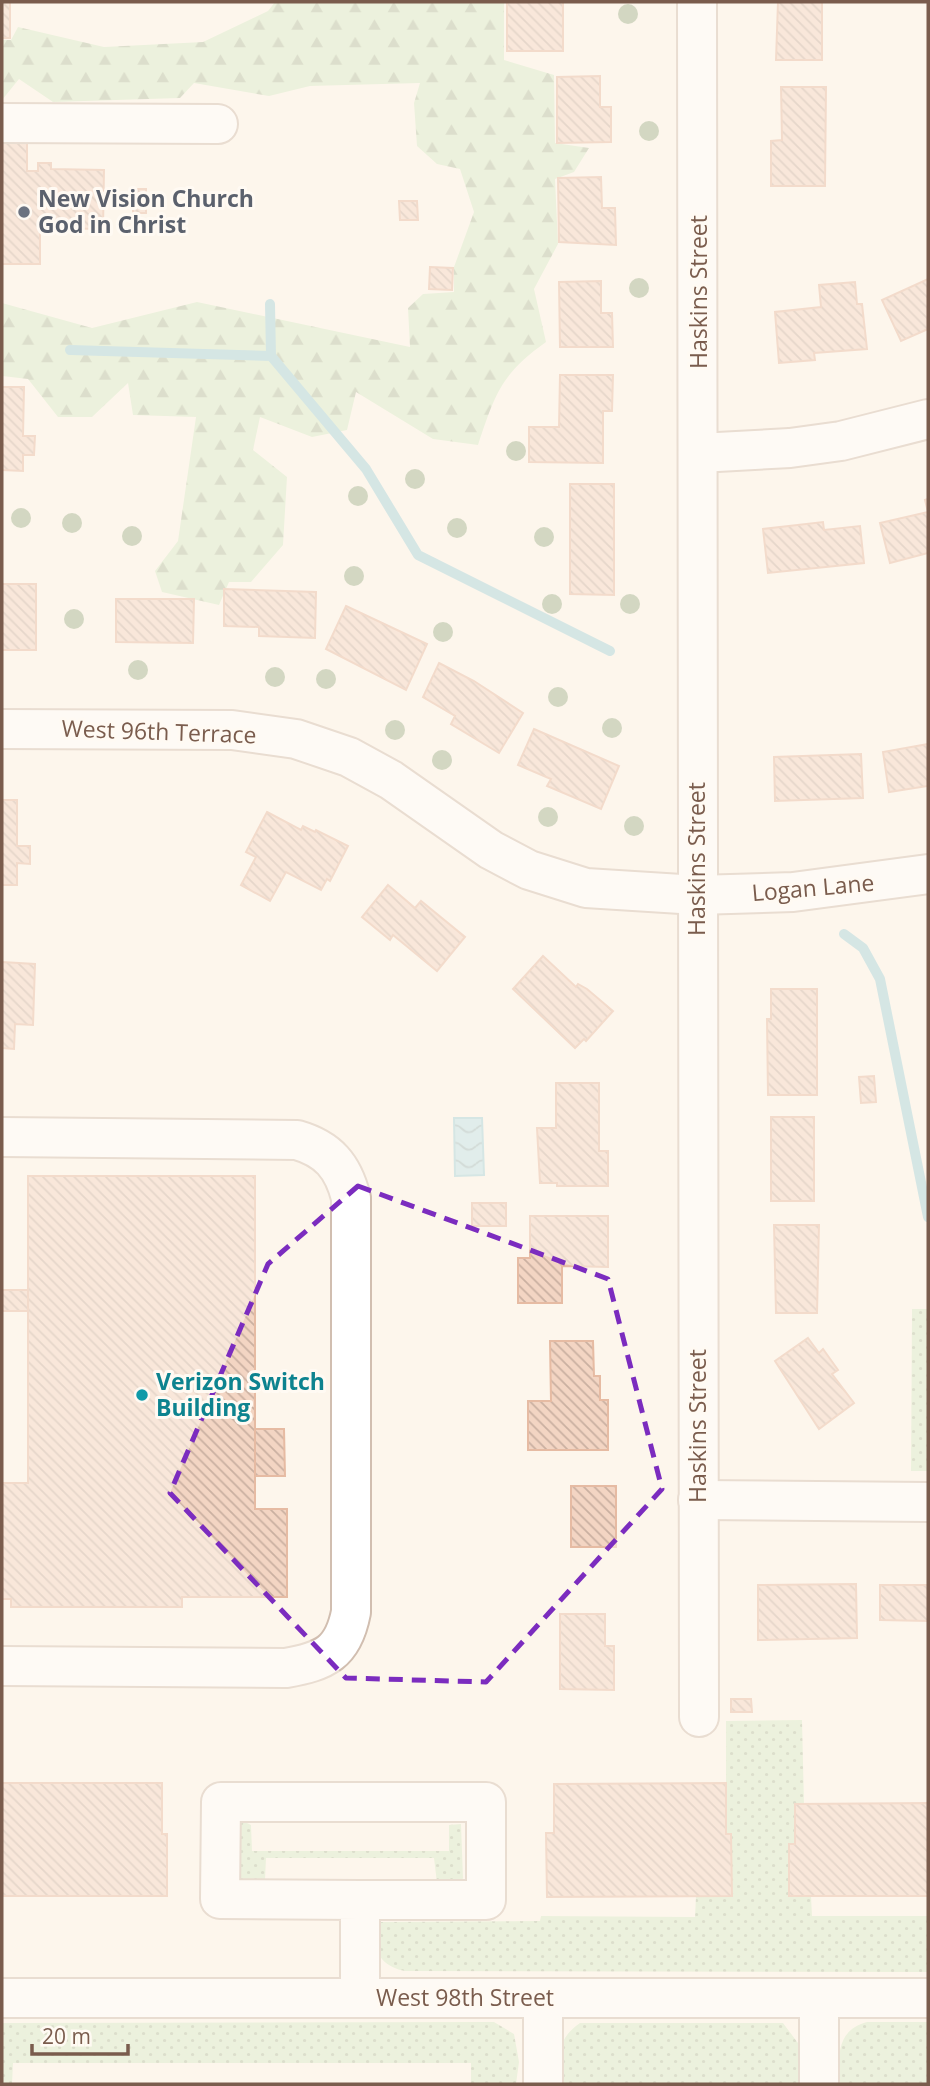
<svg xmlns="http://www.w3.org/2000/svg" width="930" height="2086" font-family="'Open Sans',sans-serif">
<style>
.grass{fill:url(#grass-dots)}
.forest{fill:url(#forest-firs)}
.water{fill:url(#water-waves);stroke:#a5d3da;stroke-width:2}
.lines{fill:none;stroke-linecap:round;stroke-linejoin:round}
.stream{stroke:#a5d3da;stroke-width:10}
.building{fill:url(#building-back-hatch);stroke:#e6bba3;stroke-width:2}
.minor-casing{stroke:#d1beb0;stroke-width:42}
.minor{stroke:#fff;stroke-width:38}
.tree{fill:#a0b28e}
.marked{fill:none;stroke:#7b2cbf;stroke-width:5;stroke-dasharray:14 9;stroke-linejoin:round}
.worship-dot{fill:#6b7280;stroke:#fffaf3;stroke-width:2.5}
.culture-dot{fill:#0f9aa8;stroke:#fffaf3;stroke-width:2.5}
.labels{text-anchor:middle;stroke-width:6;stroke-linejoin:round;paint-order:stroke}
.worship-label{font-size:23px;font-weight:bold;fill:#5b616d;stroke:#fffaf3;text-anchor:start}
.street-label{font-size:23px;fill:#7a5c4d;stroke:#fffaf3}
.culture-label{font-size:23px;font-weight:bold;fill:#0d838f;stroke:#fffaf3;text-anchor:start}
</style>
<defs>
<pattern id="grass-dots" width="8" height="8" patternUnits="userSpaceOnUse" patternTransform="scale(1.75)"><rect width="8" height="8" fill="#d8ecc9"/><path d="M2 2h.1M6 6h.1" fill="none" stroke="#b4c2a5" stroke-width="1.8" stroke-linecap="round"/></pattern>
<pattern id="forest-firs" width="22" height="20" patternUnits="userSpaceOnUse" patternTransform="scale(1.75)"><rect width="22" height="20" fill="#d8ecc9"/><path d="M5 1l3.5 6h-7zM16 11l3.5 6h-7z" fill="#b4c2a5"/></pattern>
<pattern id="water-waves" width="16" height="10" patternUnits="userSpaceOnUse" patternTransform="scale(1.75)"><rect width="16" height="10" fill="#bfe3e8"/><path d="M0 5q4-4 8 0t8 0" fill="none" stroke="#a0bbbe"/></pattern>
<pattern id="building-back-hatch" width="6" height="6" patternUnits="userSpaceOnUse" patternTransform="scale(1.75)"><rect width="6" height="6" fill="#f3d5c3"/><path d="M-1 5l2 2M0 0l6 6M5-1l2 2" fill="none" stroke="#cab0a1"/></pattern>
</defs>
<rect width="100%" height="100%" fill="#fdf6ec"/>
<g class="grass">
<path d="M 912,1309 L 928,1309 L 928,1471 L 911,1471 Z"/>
<path d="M 802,1720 L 804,1804 L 795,1804 L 795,1844 L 789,1845 L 789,1896 L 811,1896 L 812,1916 L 928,1916 L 928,1972 L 405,1971 C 380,1967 367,1945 380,1922 L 540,1921 L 541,1916 L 695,1917 L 696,1896 L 732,1896 L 731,1835 L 726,1834 L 726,1721 Z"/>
<path d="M 243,1821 L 251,1825 L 252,1851 L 449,1851 L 449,1825 L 461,1824 L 463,1878 L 461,1883 L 437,1883 L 434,1858 L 266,1858 L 265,1880 L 238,1882 L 239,1824 Z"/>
<path d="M 494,2022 L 514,2034 L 519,2062 L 516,2084 L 471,2084 L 471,2063 L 13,2063 L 12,2084 L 2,2084 L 2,2023 Z"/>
<path d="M 867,2022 L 928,2022 L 928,2084 L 839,2084 C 839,2057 835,2031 867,2022 Z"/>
<path d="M 580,2023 L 783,2023 L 798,2043 L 799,2084 L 558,2084 C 559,2058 556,2039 580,2023 Z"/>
</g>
<path class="forest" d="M 275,2 L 504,2 L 504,60 L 554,75 L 555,143 L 589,148 L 574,172 L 555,179 L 558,244 L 534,289 L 546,342 C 501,374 495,394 478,445 L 433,439 L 356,392 L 347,430 L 312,437 L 260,417 L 253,450 L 287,477 L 283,545 L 251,582 L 229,582 L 219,605 L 162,592 L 155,571 L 178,541 L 196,417 L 133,415 L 128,383 L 92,417 L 58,417 L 28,379 L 2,376 L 2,303 L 92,328 L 197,302 L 410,347 L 408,308 L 423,294 L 454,292 L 454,267 L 474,212 L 460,169 L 437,164 L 417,146 L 414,103 L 420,83 L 310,86 L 269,96 L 194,83 L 180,98 L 53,102 L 19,79 L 2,100 L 2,40 L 11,40 L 18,27 L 104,47 L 203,42 L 268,11 Z"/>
<path class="water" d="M 454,1118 L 482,1118 L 484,1175 L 455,1176 Z"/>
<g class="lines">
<g class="stream">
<path d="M 270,304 L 271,356"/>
<path d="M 70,350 L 271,356 L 366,469 L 418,555 L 610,651"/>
<path d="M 844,934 L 863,948 L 880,979 L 928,1217"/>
</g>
</g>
<g class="building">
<rect x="2" y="2" width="8" height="36"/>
<rect x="507" y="2" width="56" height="49"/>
<path d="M 778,2 L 822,2 L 822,60 L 776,60 Z"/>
<path d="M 600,76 L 600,107 L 611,107 L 611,142 L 557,143 L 557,77 Z"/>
<path d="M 781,87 L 826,87 L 825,186 L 771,186 L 771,141 L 782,140 Z"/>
<path d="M 2,141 L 27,141 L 27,171 L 38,171 L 38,163 L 51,163 L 51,169 L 104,170 L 103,229 L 40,228 L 40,264 L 2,264 Z"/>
<path d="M 601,177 L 602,208 L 615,208 L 616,245 L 559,242 L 558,178 Z"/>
<rect x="133" y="189" width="13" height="24"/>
<path d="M 399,201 L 417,201 L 418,220 L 400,220 Z"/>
<path d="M 430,267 L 453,268 L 452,290 L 429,289 Z"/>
<path d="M 928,279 L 928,329 L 901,341 L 882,300 Z"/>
<path d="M 601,281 L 601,313 L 612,313 L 613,347 L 560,347 L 559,282 Z"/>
<path d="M 855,282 L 857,304 L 862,304 L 867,349 L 814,353 L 815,360 L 779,363 L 775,312 L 821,307 L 819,285 Z"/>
<path d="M 560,375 L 613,375 L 612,411 L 603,411 L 603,463 L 529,462 L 529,427 L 559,427 Z"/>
<path d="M 2,387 L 24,387 L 23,436 L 35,436 L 34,455 L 23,455 L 23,471 L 2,470 Z"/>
<path d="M 570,484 L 614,484 L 614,595 L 570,594 Z"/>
<path d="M 928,499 L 928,553 L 890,563 L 880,523 L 928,512 L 925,500 Z"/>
<path d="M 823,522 L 824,530 L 860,526 L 864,563 L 768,573 L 763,529 Z"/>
<rect x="2" y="584" width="34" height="66"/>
<path d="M 224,589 L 316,592 L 315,638 L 259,636 L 259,627 L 224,626 Z"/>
<path d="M 116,599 L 194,599 L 193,643 L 116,642 Z"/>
<path d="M 346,606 L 427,644 L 406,690 L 326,649 Z"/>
<path d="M 439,663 L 474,681 L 523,713 L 499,753 L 451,724 L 455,716 L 423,697 Z"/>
<path d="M 534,729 L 619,766 L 601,809 L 547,786 L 551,779 L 518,765 Z"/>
<path d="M 928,744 L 928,786 L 889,792 L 883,752 Z"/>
<path d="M 861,754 L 863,798 L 775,801 L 774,757 Z"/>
<path d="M 2,800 L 17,800 L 17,846 L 30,846 L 30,864 L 17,863 L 17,885 L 2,885 Z"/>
<path d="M 267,812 L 301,830 L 303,826 L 315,832 L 316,830 L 348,846 L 330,881 L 327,879 L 321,890 L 286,872 L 270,901 L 241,885 L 256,857 L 246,852 Z"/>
<path d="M 388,885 L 415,908 L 421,901 L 465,937 L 437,971 L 393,935 L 390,940 L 362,917 Z"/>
<path d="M 543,956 L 576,987 L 578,984 L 587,989 L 613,1011 L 586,1041 L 584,1039 L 575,1048 L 513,989 Z"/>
<path d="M 2,962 L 35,964 L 33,1025 L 15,1024 L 14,1049 L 2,1048 Z"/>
<path d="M 771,989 L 817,989 L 817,1095 L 768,1095 L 767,1019 L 771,1019 Z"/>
<path d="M 874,1076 L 876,1102 L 861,1103 L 859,1077 Z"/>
<path d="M 556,1083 L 599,1083 L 599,1151 L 608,1151 L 608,1186 L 557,1186 L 557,1183 L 540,1183 L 537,1128 L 556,1128 Z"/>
<rect x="771" y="1117" width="43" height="84"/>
<path d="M 28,1176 L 255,1176 L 255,1509 L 287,1509 L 287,1597 L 182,1597 L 182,1607 L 11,1607 L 11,1599 L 2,1599 L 2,1483 L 28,1483 Z"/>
<rect x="472" y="1203" width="34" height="23"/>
<path d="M 530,1216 L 608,1216 L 608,1267 L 562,1266 L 562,1303 L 518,1303 L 518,1258 L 530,1258 Z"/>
<path d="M 774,1225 L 819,1225 L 817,1313 L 776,1313 Z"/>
<rect x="2" y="1290" width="26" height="21"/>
<path d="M 808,1338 L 819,1353 L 823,1349 L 838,1370 L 832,1374 L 854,1403 L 819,1429 L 775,1361 Z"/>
<path d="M 550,1341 L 593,1341 L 594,1376 L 600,1376 L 600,1400 L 608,1400 L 608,1450 L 528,1450 L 528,1401 L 551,1401 Z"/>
<path d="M 255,1429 L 284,1429 L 285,1476 L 255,1476 Z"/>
<rect x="571" y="1486" width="45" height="61"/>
<path d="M 856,1584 L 857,1638 L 758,1640 L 758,1585 Z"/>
<path d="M 880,1585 L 928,1585 L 928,1621 L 880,1620 Z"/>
<path d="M 560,1614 L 605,1614 L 605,1646 L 614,1646 L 614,1690 L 560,1689 Z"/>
<path d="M 731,1699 L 751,1699 L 752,1712 L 731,1712 Z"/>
<path d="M 2,1783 L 162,1783 L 162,1834 L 167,1834 L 167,1896 L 2,1896 Z"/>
<path d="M 726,1783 L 726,1834 L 731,1834 L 732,1896 L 547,1897 L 546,1833 L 554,1833 L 554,1784 Z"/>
<path d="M 928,1803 L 928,1896 L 789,1896 L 789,1844 L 795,1844 L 795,1804 Z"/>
</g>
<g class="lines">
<g class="minor-casing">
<g id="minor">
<path d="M 697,2 L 699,1717"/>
<path d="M 2,123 L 218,124"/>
<path d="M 699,453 L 790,448 L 841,441 L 928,419"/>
<path d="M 2,729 L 232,730 L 296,739 L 349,757 L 391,780 L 491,850 L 529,870 L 586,888 L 697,895 L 793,892 L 928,874"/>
<path d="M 2,1137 L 297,1140 C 328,1149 343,1166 351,1198 L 351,1612 C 343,1653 325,1661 286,1668 L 2,1666"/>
<path d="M 698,1500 L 928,1502"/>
<path d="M 360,1900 L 220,1899 L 221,1802 L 486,1802 L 486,1900 L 360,1900 L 360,1998"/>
<path d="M 2,1998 L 928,1998"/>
<path d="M 819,1998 L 819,2084"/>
<path d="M 543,2084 L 543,1998"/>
</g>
</g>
<use href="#minor" class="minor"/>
</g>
<g class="tree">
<circle cx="628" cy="14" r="10"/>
<circle cx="649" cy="131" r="10"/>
<circle cx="639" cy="288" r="10"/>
<circle cx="516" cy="451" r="10"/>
<circle cx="415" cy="479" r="10"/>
<circle cx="358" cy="496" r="10"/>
<circle cx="21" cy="518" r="10"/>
<circle cx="72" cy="523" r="10"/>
<circle cx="457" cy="528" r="10"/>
<circle cx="132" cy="536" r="10"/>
<circle cx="544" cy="537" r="10"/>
<circle cx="354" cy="576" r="10"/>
<circle cx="552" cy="604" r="10"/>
<circle cx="630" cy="604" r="10"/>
<circle cx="74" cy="619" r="10"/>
<circle cx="443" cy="632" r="10"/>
<circle cx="138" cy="670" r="10"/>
<circle cx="275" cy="677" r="10"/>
<circle cx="326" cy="679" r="10"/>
<circle cx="558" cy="697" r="10"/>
<circle cx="612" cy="728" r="10"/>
<circle cx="395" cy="730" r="10"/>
<circle cx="442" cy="760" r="10"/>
<circle cx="548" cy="817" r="10"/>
<circle cx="634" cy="826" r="10"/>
</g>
<path d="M0 0H930V2086H0ZM 358,1186 L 608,1279 L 662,1489 L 486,1682 L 346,1678 L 170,1493 L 268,1264 Z" fill="#fdf6ec" fill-opacity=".55" fill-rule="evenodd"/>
<path class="marked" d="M 358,1186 L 608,1279 L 662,1489 L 486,1682 L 346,1678 L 170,1493 L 268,1264 Z"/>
<circle class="worship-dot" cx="24" cy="212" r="7"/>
<circle class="culture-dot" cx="142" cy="1395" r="7"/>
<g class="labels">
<g class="worship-label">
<text x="38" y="207">New Vision Church<tspan x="38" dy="26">God in Christ</tspan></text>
</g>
<g class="street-label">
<text transform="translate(699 292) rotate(-90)" y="8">Haskins Street</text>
<text transform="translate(159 732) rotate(2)" y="8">West 96th Terrace</text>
<text transform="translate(697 859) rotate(-90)" y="8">Haskins Street</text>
<text transform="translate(813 888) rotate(-5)" y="8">Logan Lane</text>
<text transform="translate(698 1426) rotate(-90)" y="8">Haskins Street</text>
<text x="465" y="2006">West 98th Street</text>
</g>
<g class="culture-label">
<text x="156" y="1390">Verizon Switch<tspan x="156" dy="26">Building</tspan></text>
</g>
</g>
<rect width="930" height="2086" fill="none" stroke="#7a5c4d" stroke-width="7"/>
<path d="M32 2044v10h96v-10" fill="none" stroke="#7a5c4d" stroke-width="3.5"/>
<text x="42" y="2044" font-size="21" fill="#7a5c4d" stroke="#fffaf3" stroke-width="5" paint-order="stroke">20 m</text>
</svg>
